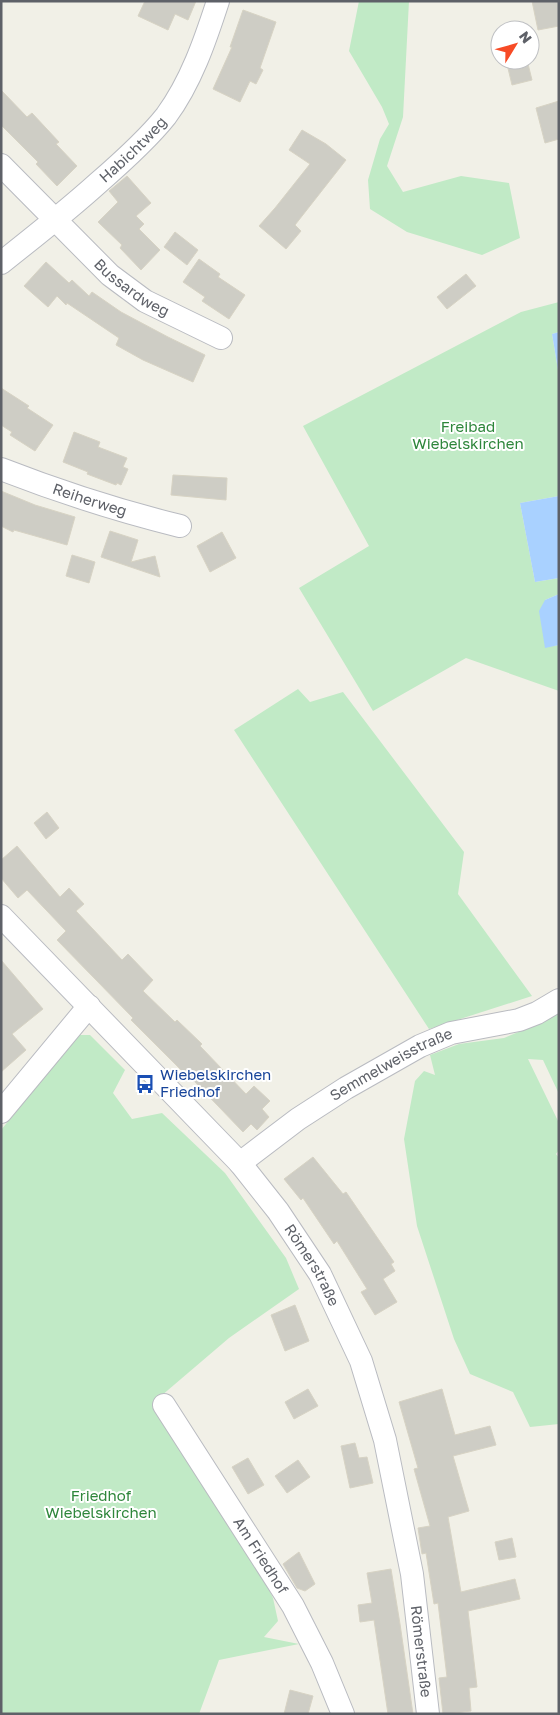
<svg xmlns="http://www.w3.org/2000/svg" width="560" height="1715" font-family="'Golos Text',sans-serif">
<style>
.green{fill:#c1eac6}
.water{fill:#a9d1ff}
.building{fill:#cecdc5;stroke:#d7d3c4}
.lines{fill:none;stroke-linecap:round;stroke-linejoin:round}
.minor-casing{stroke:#b9bbc1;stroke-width:24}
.minor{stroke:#fff;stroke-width:22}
.labels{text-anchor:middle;stroke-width:4;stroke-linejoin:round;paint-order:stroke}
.street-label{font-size:15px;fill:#5e6168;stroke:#fff}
.park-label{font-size:15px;fill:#2e863b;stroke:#fff}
.transit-label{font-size:15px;fill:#164399;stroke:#fff;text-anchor:start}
</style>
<rect width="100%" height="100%" fill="#f1f0e7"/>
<g class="green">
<path d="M 359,1 L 409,1 L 403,117 L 387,166 L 403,192 L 461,176 L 509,183 L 520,238 L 482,255 L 407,232 L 370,209 L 368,180 L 380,139 L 389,124 L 382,107 L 349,51 Z"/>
<path d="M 559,302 L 559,332 L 552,334 L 559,376 L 559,496 L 520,503 L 535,582 L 559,578 L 559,594 L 545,600 L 545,647 L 559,645 L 559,691 L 466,658 L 373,711 L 299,588 L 369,546 L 303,426 L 521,312 Z"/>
<path d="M 298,689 L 310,702 L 343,692 L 464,852 L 458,894 L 532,996 L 429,1029 L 234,730 Z"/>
<path d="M 559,1012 L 559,1094 L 543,1060 L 528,1059 L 559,1123 L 559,1150 L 556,1154 L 559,1158 L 559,1424 L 530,1427 L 513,1392 L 470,1374 L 454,1339 L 417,1226 L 404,1139 L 415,1081 L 424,1071 L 435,1075 L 430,1055 L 459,1044 L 504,1038 L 543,1022 Z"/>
<path d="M 79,1035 L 90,1035 L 125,1070 L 113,1093 L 132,1119 L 162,1113 L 225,1173 L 286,1258 L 299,1289 L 229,1338 L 154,1402 L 265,1581 L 273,1598 L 278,1621 L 264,1637 L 299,1644 L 219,1660 L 199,1714 L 1,1714 L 1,1130 Z"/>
</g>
<g class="water">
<path d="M 559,332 L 559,376 L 552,334 Z"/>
<path d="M 559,496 L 559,578 L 535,582 L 520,503 Z"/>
<path d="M 559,594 L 559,645 L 545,648 L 539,611 L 545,600 Z"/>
</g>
<g class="building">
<path d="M 145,1 L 196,1 L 188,20 L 175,14 L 168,30 L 138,16 Z"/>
<path d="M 532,1 L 559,1 L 559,26 L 538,30 Z"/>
<path d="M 243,10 L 276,22 L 260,68 L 263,70 L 256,84 L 250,81 L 240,102 L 213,89 L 232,47 L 230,47 Z"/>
<path d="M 506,60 L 527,60 L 532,80 L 512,85 Z"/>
<path d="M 1,90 L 27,117 L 32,113 L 59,142 L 56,144 L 77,166 L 57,186 L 36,164 L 38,162 L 1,125 Z"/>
<path d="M 559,101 L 559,139 L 545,143 L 536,108 Z"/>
<path d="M 302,130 L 326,144 L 346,160 L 295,225 L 301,231 L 286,249 L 259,226 L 275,208 L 310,164 L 289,150 Z"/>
<path d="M 127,176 L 151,203 L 136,216 L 144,224 L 139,229 L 160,250 L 141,270 L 120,248 L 122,245 L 98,222 L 118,202 L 109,191 Z"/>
<path d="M 175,232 L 198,250 L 187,265 L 164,247 Z"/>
<path d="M 199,259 L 220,274 L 218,277 L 245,295 L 229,319 L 202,301 L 205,297 L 183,282 Z"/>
<path d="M 46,262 L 69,283 L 72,280 L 89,296 L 92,292 L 121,312 L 168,337 L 205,355 L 193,382 L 143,360 L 116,345 L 119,338 L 67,303 L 66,305 L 57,296 L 48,307 L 24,286 Z"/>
<path d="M 466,274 L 476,286 L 447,309 L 437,297 Z"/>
<path d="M 1,388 L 29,406 L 27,408 L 53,425 L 35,451 L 10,435 L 12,432 L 1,425 Z"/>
<path d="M 74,432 L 100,442 L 98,447 L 127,458 L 123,467 L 128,469 L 121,485 L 117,483 L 116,485 L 87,474 L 88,472 L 63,462 Z"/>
<path d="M 173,475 L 227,478 L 226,500 L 171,495 Z"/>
<path d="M 1,491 L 35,505 L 75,517 L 67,545 L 14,530 L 13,532 L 1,526 Z"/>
<path d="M 110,531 L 138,540 L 131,562 L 155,556 L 160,577 L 101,557 Z"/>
<path d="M 222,532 L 236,558 L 210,572 L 197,546 Z"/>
<path d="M 72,555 L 95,562 L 89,583 L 66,576 Z"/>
<path d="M 47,812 L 59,828 L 46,839 L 34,823 Z"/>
<path d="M 17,846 L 60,897 L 69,888 L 84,904 L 76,911 L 122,960 L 128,954 L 153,980 L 143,991 L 175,1022 L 177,1020 L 202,1044 L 200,1046 L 246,1094 L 254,1086 L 270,1101 L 262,1109 L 269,1117 L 257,1130 L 251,1124 L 243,1132 L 194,1081 L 193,1082 L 131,1020 L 133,1018 L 57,940 L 66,931 L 27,890 L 18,898 L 1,878 L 1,860 Z"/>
<path d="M 1,960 L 43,1009 L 12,1034 L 26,1050 L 1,1072 Z"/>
<path d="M 313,1157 L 343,1194 L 346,1192 L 394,1262 L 391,1264 L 395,1271 L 383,1279 L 397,1302 L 375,1315 L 361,1292 L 367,1289 L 337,1241 L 334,1244 L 303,1198 L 301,1200 L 284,1179 Z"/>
<path d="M 295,1305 L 309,1341 L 285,1351 L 271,1315 Z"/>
<path d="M 308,1389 L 318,1406 L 294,1419 L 285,1402 Z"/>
<path d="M 442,1389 L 455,1435 L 490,1426 L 496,1445 L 453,1456 L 469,1511 L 448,1517 L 461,1592 L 515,1579 L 520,1599 L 468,1611 L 477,1687 L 469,1688 L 471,1711 L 446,1714 L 443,1714 L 439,1678 L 447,1677 L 438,1603 L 434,1604 L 426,1553 L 422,1554 L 418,1528 L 430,1526 L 414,1469 L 418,1468 L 399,1402 Z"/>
<path d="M 355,1443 L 359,1458 L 367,1457 L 373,1483 L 350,1488 L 341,1446 Z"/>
<path d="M 248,1458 L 264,1485 L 248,1494 L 232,1467 Z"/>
<path d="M 298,1460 L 310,1477 L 287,1493 L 275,1476 Z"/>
<path d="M 512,1538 L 516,1557 L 499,1560 L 495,1542 Z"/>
<path d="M 299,1552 L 315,1584 L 305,1591 L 297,1588 L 283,1564 Z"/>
<path d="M 391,1569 L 400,1624 L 413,1714 L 388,1714 L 374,1620 L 360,1622 L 358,1605 L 372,1603 L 367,1573 Z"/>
<path d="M 290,1690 L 313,1696 L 308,1714 L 284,1714 Z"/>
</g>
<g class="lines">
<g class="minor-casing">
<g id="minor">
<path id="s1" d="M 1,165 L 110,275 L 145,301 L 221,338"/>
<path id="s2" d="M 1,263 C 34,237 67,211 98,183 C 121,163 147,140 166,116 C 191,82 205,41 218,1"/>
<path id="s3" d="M 1,469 C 60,492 119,511 180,526"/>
<path id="s4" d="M 1,916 L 240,1163 L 278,1211 L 320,1274 L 361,1361 L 385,1440 L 412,1574 L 428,1714"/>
<path d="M 1,1112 L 89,1006"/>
<path id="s5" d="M 240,1163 L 298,1119 L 346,1088 L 420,1046 L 451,1033 L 519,1020 L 537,1013 L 559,1000"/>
<path id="s6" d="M 164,1405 L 293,1606 L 322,1663 L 343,1714"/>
</g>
</g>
<use href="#minor" class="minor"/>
</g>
<defs>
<g id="bus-bare" transform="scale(1.5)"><path d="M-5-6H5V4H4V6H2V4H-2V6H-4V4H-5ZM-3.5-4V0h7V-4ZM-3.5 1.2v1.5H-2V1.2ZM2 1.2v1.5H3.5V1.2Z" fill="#1a4fb4" stroke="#fff" stroke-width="2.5" paint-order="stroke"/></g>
</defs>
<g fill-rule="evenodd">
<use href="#bus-bare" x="145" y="1084"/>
</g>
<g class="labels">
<g class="street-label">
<text dy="5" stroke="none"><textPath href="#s2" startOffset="174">Habichtweg</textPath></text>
<text dy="5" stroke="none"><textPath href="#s1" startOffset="180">Bussardweg</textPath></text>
<text dy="5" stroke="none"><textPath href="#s3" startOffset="94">Reiherweg</textPath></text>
<text dy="5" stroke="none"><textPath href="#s5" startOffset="181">Semmelweisstraße</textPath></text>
<text dy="5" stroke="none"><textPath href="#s4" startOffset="469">Römerstraße</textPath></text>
<text dy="5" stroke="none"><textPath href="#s6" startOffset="179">Am Friedhof</textPath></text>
<text dy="5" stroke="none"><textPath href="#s4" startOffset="874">Römerstraße</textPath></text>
</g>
<g class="park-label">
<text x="468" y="432">Freibad<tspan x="468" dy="17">Wiebelskirchen</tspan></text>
<text x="101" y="1501">Friedhof<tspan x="101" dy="17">Wiebelskirchen</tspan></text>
</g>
<g class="transit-label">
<text x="160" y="1080">Wiebelskirchen<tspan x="160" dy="17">Friedhof</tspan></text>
</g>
</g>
<rect width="560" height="1715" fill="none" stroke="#5e6168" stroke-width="5"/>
<g transform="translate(515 45) rotate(53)"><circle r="24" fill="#ffffff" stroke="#bfc0c3"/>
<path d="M0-4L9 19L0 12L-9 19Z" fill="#f74b26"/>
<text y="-8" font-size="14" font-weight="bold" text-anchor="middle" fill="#5e6168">N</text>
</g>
</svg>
